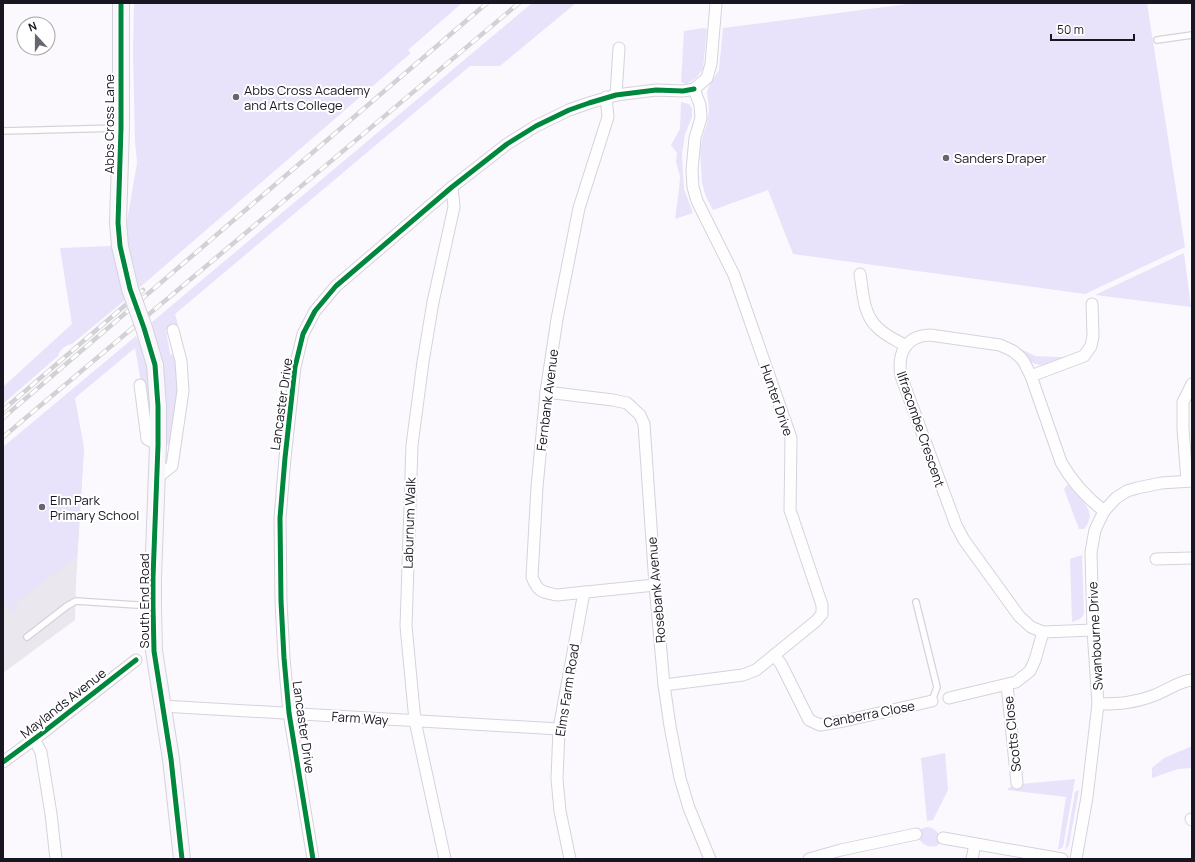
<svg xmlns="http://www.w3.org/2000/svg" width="1195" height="862" font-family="Manrope,sans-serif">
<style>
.built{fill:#eae8ee}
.green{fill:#e9e2fb}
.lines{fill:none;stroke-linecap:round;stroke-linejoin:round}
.lane-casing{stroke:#d6d2db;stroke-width:8}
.street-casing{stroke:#d6d2db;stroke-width:13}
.secondary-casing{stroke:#d6d2db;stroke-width:18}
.lane{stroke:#fefeff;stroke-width:5.5}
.street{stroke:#fefeff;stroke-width:11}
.secondary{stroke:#f8f7fb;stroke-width:16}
.rail-casing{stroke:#d2d1d4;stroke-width:4.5}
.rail{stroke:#fff;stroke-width:3;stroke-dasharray:9;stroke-linecap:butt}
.secondary-bridge-casing{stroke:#d6d2db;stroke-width:18;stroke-linecap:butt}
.secondary-bridge{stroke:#f8f7fb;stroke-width:16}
.cycleway-casing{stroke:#fff;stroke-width:8}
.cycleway{stroke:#00873e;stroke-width:5}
.poi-dot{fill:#68656e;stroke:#fff;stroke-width:1.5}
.labels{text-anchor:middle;stroke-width:4;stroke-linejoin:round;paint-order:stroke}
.poi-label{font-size:13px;fill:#191621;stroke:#fff;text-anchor:start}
.street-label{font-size:13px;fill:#191621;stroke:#fff}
</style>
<rect width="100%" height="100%" fill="#fbf9fe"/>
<path class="built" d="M 84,448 L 76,583 L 75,620 L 3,673 L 3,457 Z"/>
<g class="green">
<path d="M 134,3 L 462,3 L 408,50 L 411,53 L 139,288 L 128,244 L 127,233 L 127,221 L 137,163 L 135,142 L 133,52 Z"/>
<path d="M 532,3 L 576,3 L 500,66 L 470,66 L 175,314 L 178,325 L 166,330 L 170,354 L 175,356 L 176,360 L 179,394 L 169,445 L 164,445 L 152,322 Z"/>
<path d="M 915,3 L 1147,3 L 1185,247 L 1085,294 L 793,254 L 768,190 L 713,210 L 706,197 L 702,183 L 700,150 L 703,136 L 707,123 L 709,109 L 707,92 L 710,84 L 719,70 L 723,28 Z"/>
<path d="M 704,28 L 707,29 L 703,69 L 697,77 L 690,82 L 686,84 L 681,82 L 684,31 Z"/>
<path d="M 681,102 L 689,104 L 692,108 L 692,117 L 685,134 L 682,154 L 684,189 L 693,213 L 675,219 L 679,190 L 680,176 L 676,162 L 677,153 L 671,145 L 680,129 Z"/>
<path d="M 111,246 L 125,300 L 72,344 C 66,345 60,349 58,356 L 3,404 L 3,387 L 72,324 L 60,248 Z"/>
<path d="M 1184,253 L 1191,307 L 1095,295 Z"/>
<path d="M 136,336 C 139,343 142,349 144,356 C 151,383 151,412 151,440 L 135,348 L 75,398 L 84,448 L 77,557 L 15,603 L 18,608 L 12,612 L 3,600 L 3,447 Z"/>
<path d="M 1017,347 L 1035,356 L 1056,357 L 1068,357 C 1052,363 1038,371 1024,357 C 1021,354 1018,352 1017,347 Z"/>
<path d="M 1068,484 C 1078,499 1100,510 1084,529 L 1079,529 L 1064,489 Z"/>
<path d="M 1082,555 L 1084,613 C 1082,619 1078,620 1072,622 L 1070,559 Z"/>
<path d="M 1192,746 L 1192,768 L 1178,769 L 1152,778 L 1152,768 L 1164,758 Z"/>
<path d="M 945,753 L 948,790 L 933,820 L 927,821 L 921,758 Z"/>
<path d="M 1075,779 L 1063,847 L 1058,850 L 1066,797 L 1008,790 L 1008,788 L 1021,784 Z"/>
<path d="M 1079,790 L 1069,845 L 1065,850 L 1075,792 Z"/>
<path d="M 928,827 C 937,829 945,838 937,846 C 929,848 923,845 918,838 L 919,831 L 923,828 Z"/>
</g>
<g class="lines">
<g class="lane-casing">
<g id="lane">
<path d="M 1157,40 L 1192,35"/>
<path d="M 3,131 L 120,128"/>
<path d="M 916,602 L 937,687 L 932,701"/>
<path d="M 27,637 L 67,606 L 76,601 L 152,606"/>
</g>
</g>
<g class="street-casing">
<g id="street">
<path d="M 694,89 L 707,78 L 711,64 L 716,3"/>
<path d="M 616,95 L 619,48"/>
<path d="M 606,97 L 608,117 L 579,208 L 557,319 L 546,392 L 537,487 L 532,577 C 538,592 542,592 557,595 L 655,585"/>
<path d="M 860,274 C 863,292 863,314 877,327 C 884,335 896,340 906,346"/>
<path d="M 1031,376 L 1084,356 L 1091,346 L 1093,336 L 1092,304"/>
<path d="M 140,385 L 147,439 L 158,445"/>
<path d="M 546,392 L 613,400 L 627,403 L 640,415 L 644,424 L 655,585 L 664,685 L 670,726 L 680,778 L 689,808 L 710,859"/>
<path d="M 158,477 L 172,466 L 183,391 L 181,361 L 173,330"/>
<path d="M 1187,481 L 1183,428 L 1183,402 L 1192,384"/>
<path d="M 1156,559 L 1192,558"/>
<path d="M 1093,630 L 1043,632 L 1031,627 L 1019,616 L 964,540 L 956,525 L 901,376 C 897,353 906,336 930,335 L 1000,345 L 1013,351 L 1021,358 L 1024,362 L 1031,376 L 1061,462 C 1072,482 1086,497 1104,511"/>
<path d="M 774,655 L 781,664 L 809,720 L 820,725 L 844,721 L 932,701"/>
<path d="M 664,685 L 743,675 L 756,670 L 816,621 L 822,614 L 822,605 L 790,510 L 791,438 L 734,275 L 697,201 L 693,187 L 692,170 L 695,138 L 701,118 L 700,105 L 694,89"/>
<path d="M 1007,685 L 1017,783"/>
<path d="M 949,698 L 1016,682 L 1030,671 L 1035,660 L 1043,632"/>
<path d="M 1098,704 C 1119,704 1135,703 1155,695 C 1168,690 1179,681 1192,680"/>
<path d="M 162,706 L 559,729"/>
<path d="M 34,739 L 41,752 L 51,814 L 56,859"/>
<path d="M 3,762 L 41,734 L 136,660"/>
<path d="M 1191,819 L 1192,820"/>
<path d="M 943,838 L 1062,859"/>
<path d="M 313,859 L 289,713 L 284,658 L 281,601 L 280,518 L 285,458 L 295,367 L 303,334 L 315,311 L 336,286 L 452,187 L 507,144 L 536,126 L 569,110 L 589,103 L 616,95 L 656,90 L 683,91 L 694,89"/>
<path d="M 445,859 L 415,721 L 406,626 L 412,445 L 423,362 L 433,302 L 454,207 L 452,187"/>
<path d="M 570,859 L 560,811 L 557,779 L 559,729 L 584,592"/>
<path d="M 809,859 L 841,850 L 916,834"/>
<path d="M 972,859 L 975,844"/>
<path d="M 1076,859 L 1087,797 L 1098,704 L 1093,630 L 1091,552 L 1095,530 L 1104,511 L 1116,498 L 1127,491 L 1137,488 L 1161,483 L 1192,481"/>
</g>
</g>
<g class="secondary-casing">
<g id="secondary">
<path d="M 120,246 L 118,223 L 121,128 L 121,3"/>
<path d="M 155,365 L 158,406 L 158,445 L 153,578 L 153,606 L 154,651 L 171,759 L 182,859"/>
</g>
</g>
<use href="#lane" class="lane"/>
<use href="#street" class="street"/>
<use href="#secondary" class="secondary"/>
<g class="rail-casing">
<g id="rail">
<path d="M 3,410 L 143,290"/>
<path d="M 3,418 L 487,3"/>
<path d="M 3,437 L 519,3"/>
</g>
</g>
<use href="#rail" class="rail"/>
<g class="secondary-bridge-casing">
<path id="secondary-bridge" d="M 120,246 L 130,289 L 144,328 L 155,365"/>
</g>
<use href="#secondary-bridge" class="secondary-bridge"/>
<g class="cycleway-casing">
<g id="cycleway">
<path d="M 121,3 L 121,128 L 118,223 L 120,246 L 130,289 L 144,328 L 155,365 L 158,406 L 158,445 L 153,578 L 153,606 L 154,651 L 171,759 L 182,859"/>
<path d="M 3,762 L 41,734 L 136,660"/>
<path d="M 313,859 L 289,713 L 284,658 L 281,601 L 280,518 L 285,458 L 295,367 L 303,334 L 315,311 L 336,286 L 452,187 L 507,144 L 536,126 L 569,110 L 589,103 L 616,95 L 656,90 L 683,91 L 694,89"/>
</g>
</g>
<use href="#cycleway" class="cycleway"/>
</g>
<g class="poi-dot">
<circle cx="236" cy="97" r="4"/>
<circle cx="946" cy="158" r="4"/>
<circle cx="42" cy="507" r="4"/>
</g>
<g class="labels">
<g class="poi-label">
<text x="244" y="95">Abbs Cross Academy<tspan x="244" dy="15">and Arts College</tspan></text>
<text x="954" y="163">Sanders Draper</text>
<text x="50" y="505">Elm Park<tspan x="50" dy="15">Primary School</tspan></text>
</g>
<g class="street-label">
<text transform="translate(109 124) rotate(-90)" y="5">Abbs Cross Lane</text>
<text transform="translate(547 400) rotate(-83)" y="5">Fernbank Avenue</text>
<text transform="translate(777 400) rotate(71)" y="5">Hunter Drive</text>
<text transform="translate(281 404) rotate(-82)" y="5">Lancaster Drive</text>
<text transform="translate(921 429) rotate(71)" y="5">Ilfracombe Crescent</text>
<text transform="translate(409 523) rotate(-88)" y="5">Laburnum Walk</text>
<text transform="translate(656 590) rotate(-95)" y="5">Rosebank Avenue</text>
<text transform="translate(144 601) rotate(-90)" y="5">South End Road</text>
<text transform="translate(1095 636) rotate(-93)" y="5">Swanbourne Drive</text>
<text transform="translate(567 690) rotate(-81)" y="5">Elms Farm Road</text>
<text transform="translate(63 703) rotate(-38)" y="5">Maylands Avenue</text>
<text transform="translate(869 714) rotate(-11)" y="5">Canberra Close</text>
<text transform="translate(360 718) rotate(4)" y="5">Farm Way</text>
<text transform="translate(304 727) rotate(82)" y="5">Lancaster Drive</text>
<text transform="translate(1012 734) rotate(-96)" y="5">Scotts Close</text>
</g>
</g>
<rect width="1195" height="862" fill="none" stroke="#191621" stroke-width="8"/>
<g transform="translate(36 36) rotate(339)"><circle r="19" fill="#ffffff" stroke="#a3a2a6"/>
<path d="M0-3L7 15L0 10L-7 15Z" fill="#68656e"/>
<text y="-6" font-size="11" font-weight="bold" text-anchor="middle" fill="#191621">N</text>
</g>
<path d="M1051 34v6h83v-6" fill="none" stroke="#191621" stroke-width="2"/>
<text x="1057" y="34" font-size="12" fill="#191621" stroke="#ffffff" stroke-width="3" paint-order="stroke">50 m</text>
</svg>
